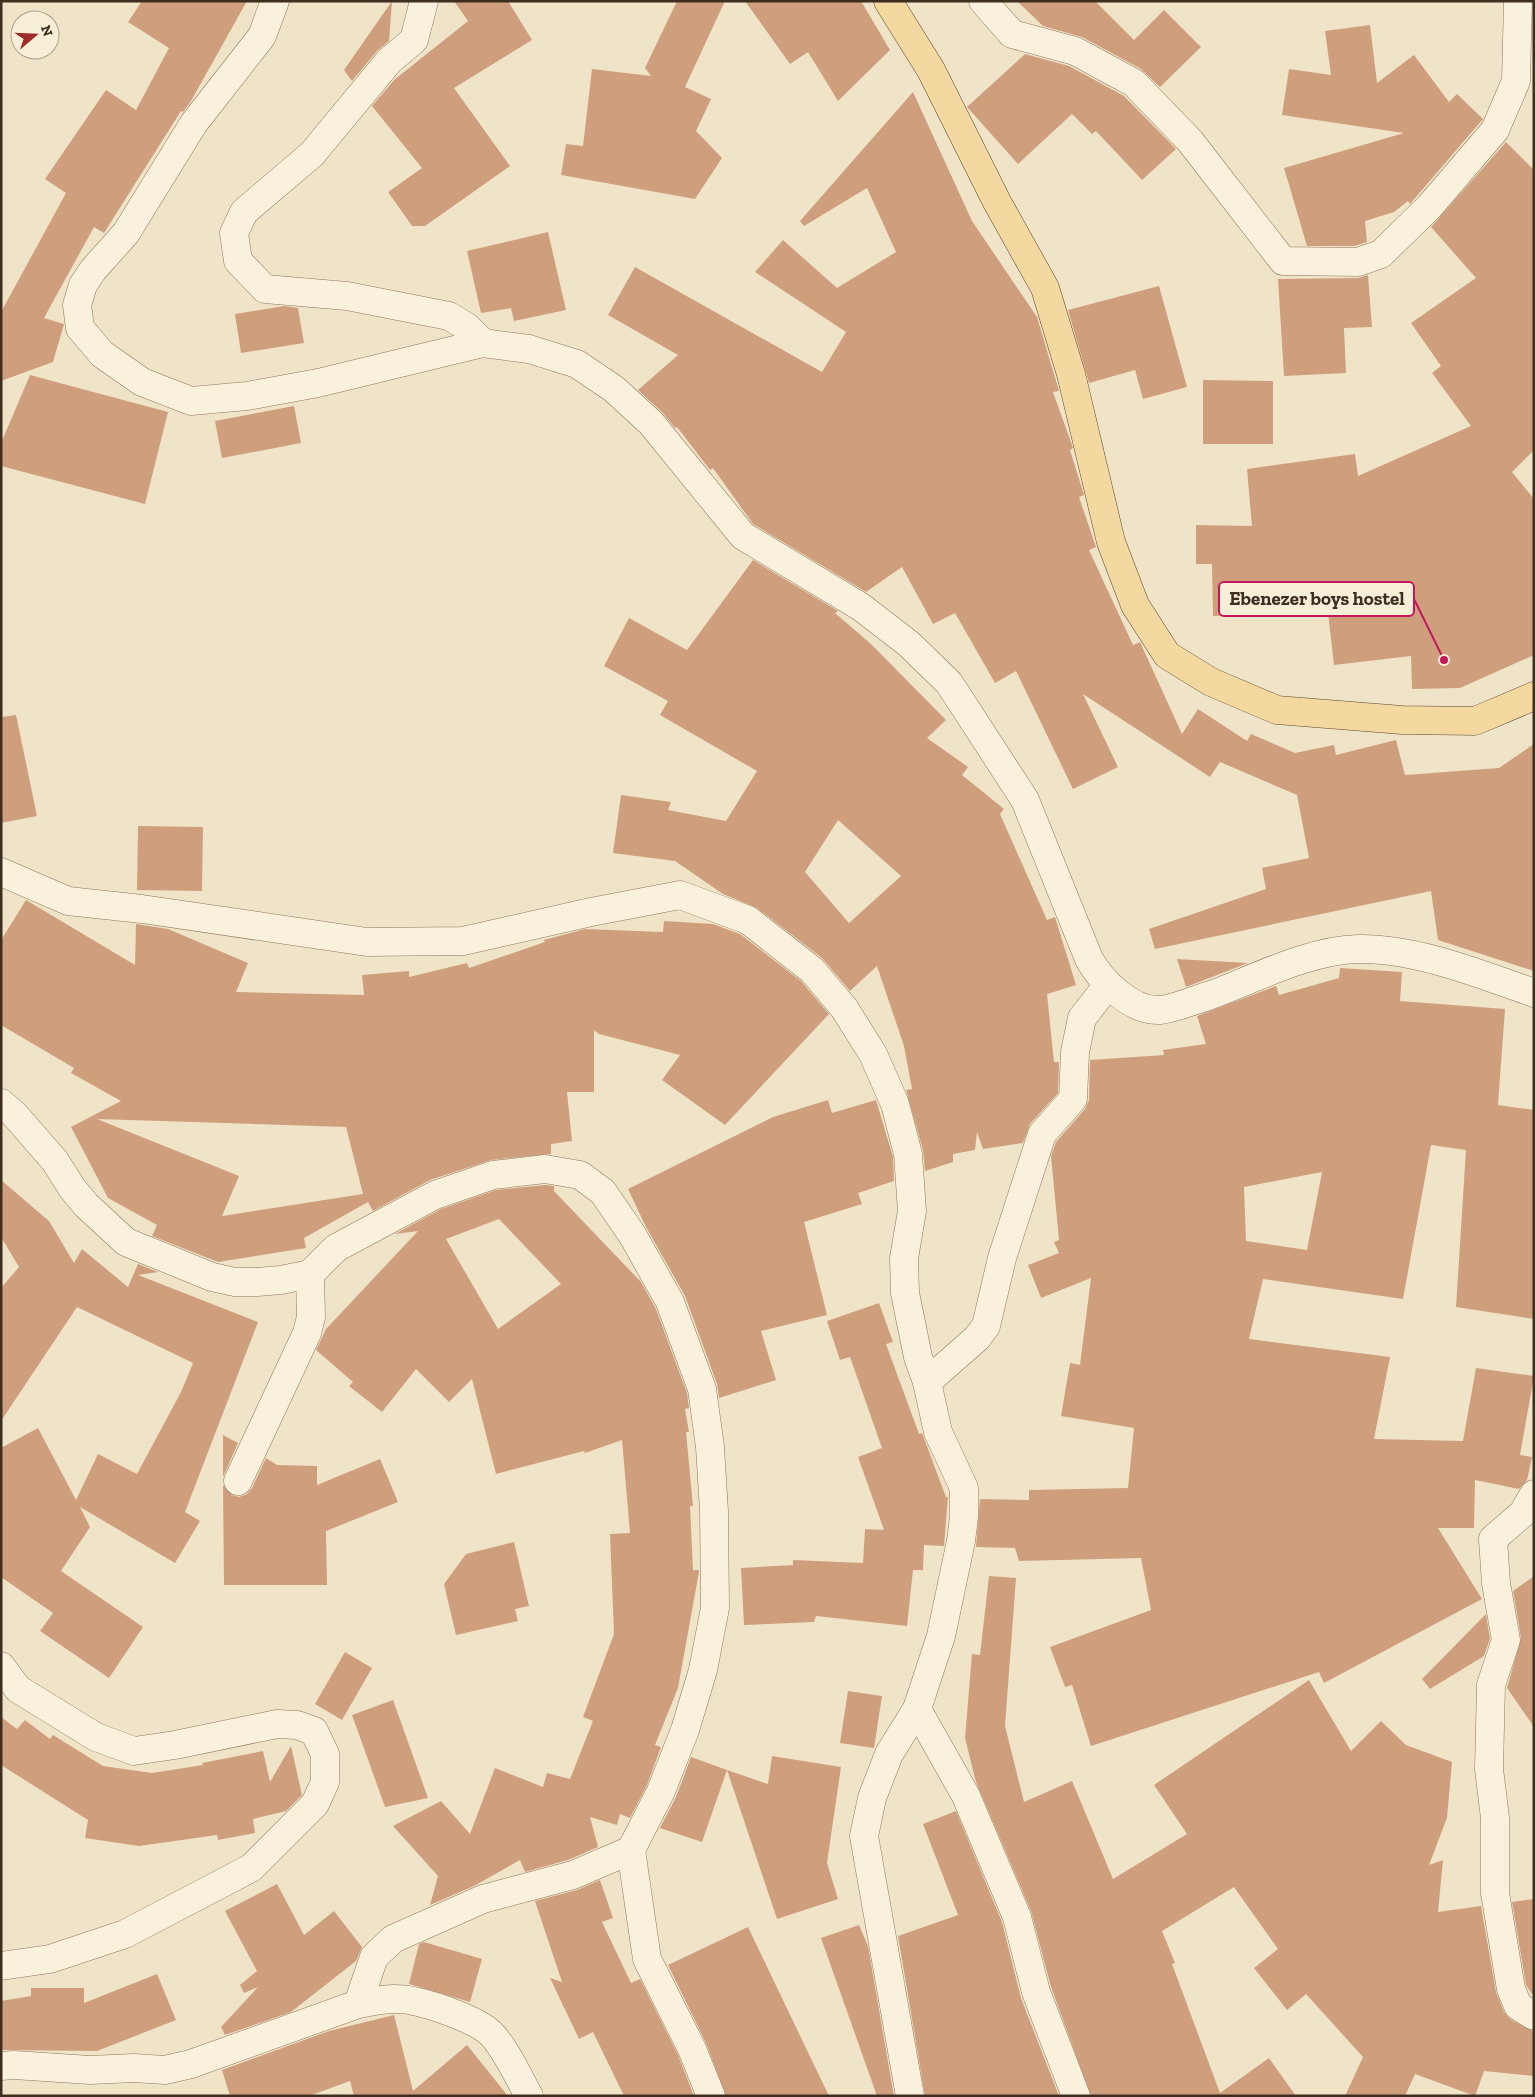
<svg xmlns="http://www.w3.org/2000/svg" width="1535" height="2097" font-family="'Zilla Slab',serif">
<style>
.building{fill:#cf9f7d;fill-rule:evenodd}
.lines{fill:none;stroke-linecap:round;stroke-linejoin:round}
.minor-casing{stroke:#8d765c;stroke-width:29}
.primary-casing{stroke:#5b4430;stroke-width:29}
.minor{stroke:#faf1dc;stroke-width:28}
.primary{stroke:#f3d9a0;stroke-width:28}
.leader{fill:none;stroke:#c2185b;stroke-width:2}
.callout-dot{fill:#c2185b;stroke:#f7eed8;stroke-width:2}
.callout{fill:#f7eed8;stroke:#c2185b;stroke-width:2}
.callout-label{font-size:19px;text-anchor:middle;font-weight:bold;fill:#3d2e20}
</style>
<rect width="100%" height="100%" fill="#f0e4c8"/>
<g class="building">
<path d="M 142,1 L 247,1 L 191,101 L 183,112 L 181,111 L 104,233 L 94,227 L 44,318 L 64,324 L 53,362 L 1,381 L 1,312 L 66,193 L 45,179 L 106,90 L 136,110 L 169,48 L 128,22 Z"/>
<path d="M 392,1 L 389,41 L 377,51 L 352,81 L 344,70 Z"/>
<path d="M 454,1 L 508,1 L 532,40 L 454,88 L 510,166 L 425,226 L 412,226 L 388,192 L 422,168 L 372,106 L 394,80 L 468,21 Z"/>
<path d="M 677,1 L 725,1 L 685,87 L 711,99 L 696,131 L 722,158 L 695,199 L 561,175 L 566,144 L 583,146 L 592,69 L 651,76 L 645,68 Z"/>
<path d="M 745,1 L 861,1 L 890,50 L 838,101 L 808,52 L 790,64 Z"/>
<path d="M 1017,1 L 1095,1 L 1134,40 L 1164,10 L 1201,47 L 1160,87 L 1141,69 L 1082,37 L 1043,26 Z"/>
<path d="M 1370,25 L 1377,83 L 1414,55 L 1449,102 L 1457,94 L 1483,119 L 1410,204 L 1408,201 L 1394,212 L 1365,221 L 1367,242 L 1355,246 L 1307,246 L 1284,168 L 1404,133 L 1282,115 L 1289,69 L 1331,75 L 1325,31 Z"/>
<path d="M 1025,54 L 1069,66 L 1124,96 L 1176,149 L 1142,180 L 1096,131 L 1092,134 L 1072,114 L 1018,164 L 967,107 Z"/>
<path d="M 913,92 L 972,221 L 1037,317 L 1059,391 L 1053,392 L 1072,445 L 1073,448 L 1070,450 L 1084,495 L 1079,497 L 1096,547 L 1089,550 L 1133,645 L 1140,642 L 1182,734 L 1198,709 L 1247,741 L 1251,734 L 1295,753 L 1334,745 L 1336,755 L 1396,740 L 1405,775 L 1499,768 L 1534,744 L 1534,971 L 1438,940 L 1431,891 L 1155,949 L 1149,929 L 1266,889 L 1262,868 L 1309,858 L 1297,795 L 1220,762 L 1210,777 L 1083,694 L 1118,767 L 1073,789 L 1016,671 L 995,683 L 955,613 L 933,624 L 902,567 L 866,592 L 753,524 L 713,468 L 710,470 L 677,427 L 675,428 L 662,412 L 638,390 L 678,355 L 608,315 L 635,267 L 822,372 L 846,332 L 755,272 L 783,240 L 837,288 L 896,252 L 867,188 L 804,226 L 800,221 Z"/>
<path d="M 1506,142 L 1534,170 L 1534,450 L 1512,472 L 1534,499 L 1534,655 L 1460,688 L 1412,689 L 1411,656 L 1334,665 L 1327,604 L 1265,611 L 1265,615 L 1213,616 L 1212,564 L 1196,564 L 1196,525 L 1252,526 L 1247,469 L 1355,454 L 1358,476 L 1471,426 L 1432,373 L 1441,366 L 1411,323 L 1476,278 L 1431,227 Z"/>
<path d="M 548,232 L 566,310 L 514,321 L 511,308 L 481,313 L 467,251 Z"/>
<path d="M 1368,275 L 1372,327 L 1344,328 L 1346,373 L 1284,376 L 1278,279 L 1358,278 Z"/>
<path d="M 1159,286 L 1187,387 L 1143,399 L 1135,370 L 1089,383 L 1068,310 Z"/>
<path d="M 284,306 L 298,308 L 304,343 L 241,353 L 235,314 Z"/>
<path d="M 30,375 L 168,412 L 145,504 L 1,466 L 1,443 Z"/>
<path d="M 1203,380 L 1273,381 L 1273,444 L 1203,444 Z"/>
<path d="M 294,406 L 301,443 L 222,458 L 215,421 Z"/>
<path d="M 753,560 L 838,611 L 835,613 L 871,644 L 946,720 L 927,738 L 968,767 L 962,775 L 1004,809 L 1000,814 L 1047,920 L 1055,917 L 1076,985 L 1047,994 L 1054,1062 L 1059,1062 L 1058,1093 L 1030,1124 L 1023,1143 L 983,1149 L 977,1132 L 975,1150 L 953,1154 L 953,1162 L 925,1171 L 923,1150 L 906,1090 L 912,1089 L 904,1046 L 877,966 L 850,991 L 822,958 L 757,908 L 723,894 L 675,861 L 613,853 L 621,795 L 671,802 L 668,810 L 726,821 L 757,771 L 660,715 L 668,701 L 604,666 L 629,618 L 687,650 ZM 838,820 L 901,876 L 849,923 L 805,872 Z"/>
<path d="M 16,715 L 37,816 L 1,823 L 1,717 Z"/>
<path d="M 138,826 L 203,827 L 202,891 L 137,890 Z"/>
<path d="M 26,900 L 135,965 L 136,924 L 168,929 L 248,963 L 236,992 L 364,995 L 362,975 L 409,971 L 409,977 L 467,963 L 469,968 L 545,942 L 544,940 L 585,929 L 663,932 L 664,921 L 713,924 L 740,934 L 801,981 L 829,1014 L 725,1125 L 662,1080 L 680,1055 L 599,1034 L 594,1030 L 594,1092 L 567,1092 L 572,1141 L 551,1144 L 551,1154 L 491,1160 L 430,1180 L 373,1211 L 368,1202 L 304,1238 L 306,1248 L 218,1262 L 152,1236 L 157,1225 L 108,1198 L 71,1127 L 121,1101 L 71,1073 L 74,1068 L 1,1025 L 1,940 ZM 97,1119 L 346,1127 L 363,1194 L 222,1216 L 239,1176 Z"/>
<path d="M 1177,959 L 1248,963 L 1186,987 Z"/>
<path d="M 1340,968 L 1402,972 L 1400,1001 L 1505,1009 L 1498,1105 L 1534,1110 L 1534,1319 L 1456,1307 L 1466,1150 L 1431,1145 L 1403,1299 L 1263,1279 L 1249,1339 L 1390,1357 L 1374,1439 L 1463,1441 L 1476,1368 L 1534,1376 L 1520,1455 L 1532,1457 L 1527,1480 L 1519,1489 L 1475,1480 L 1474,1528 L 1438,1528 L 1482,1599 L 1324,1683 L 1319,1672 L 1091,1746 L 1072,1685 L 1065,1687 L 1050,1647 L 1151,1610 L 1141,1558 L 1019,1561 L 1015,1548 L 976,1547 L 980,1499 L 1029,1500 L 1029,1490 L 1128,1488 L 1134,1428 L 1061,1416 L 1070,1363 L 1080,1365 L 1091,1278 L 1041,1298 L 1028,1265 L 1059,1253 L 1054,1242 L 1059,1240 L 1051,1156 L 1056,1142 L 1085,1109 L 1089,1100 L 1090,1060 L 1164,1055 L 1163,1050 L 1206,1044 L 1197,1016 L 1276,986 L 1279,995 L 1339,978 ZM 1322,1172 L 1307,1250 L 1246,1241 L 1244,1187 Z"/>
<path d="M 828,1100 L 832,1113 L 876,1100 L 893,1157 L 894,1181 L 858,1193 L 862,1204 L 804,1222 L 827,1315 L 761,1331 L 776,1380 L 719,1398 L 717,1384 L 685,1296 L 646,1227 L 628,1189 L 773,1117 Z"/>
<path d="M 1,1180 L 49,1221 L 74,1263 L 82,1249 L 128,1287 L 138,1264 L 158,1272 L 138,1275 L 258,1322 L 185,1512 L 200,1521 L 175,1563 L 80,1507 L 90,1527 L 61,1571 L 143,1627 L 109,1678 L 40,1631 L 53,1613 L 1,1577 L 1,1448 L 38,1428 L 76,1500 L 98,1454 L 137,1474 L 181,1392 L 193,1363 L 77,1307 L 1,1421 L 1,1288 L 19,1267 L 1,1237 Z"/>
<path d="M 545,1185 L 554,1186 L 554,1191 L 641,1282 L 656,1309 L 687,1393 L 689,1408 L 685,1409 L 689,1432 L 686,1432 L 693,1506 L 690,1506 L 693,1570 L 699,1570 L 699,1572 L 678,1688 L 655,1745 L 661,1747 L 647,1785 L 630,1818 L 620,1814 L 617,1825 L 590,1817 L 598,1847 L 568,1860 L 525,1872 L 520,1860 L 474,1886 L 430,1905 L 438,1876 L 393,1826 L 441,1801 L 470,1834 L 495,1768 L 543,1787 L 547,1773 L 570,1779 L 593,1721 L 583,1717 L 614,1634 L 610,1534 L 630,1533 L 622,1440 L 585,1453 L 584,1451 L 496,1474 L 472,1379 L 449,1402 L 416,1369 L 382,1412 L 349,1386 L 353,1382 L 316,1350 L 326,1329 L 418,1231 L 395,1234 L 441,1209 L 496,1190 ZM 499,1219 L 561,1284 L 498,1329 L 446,1239 Z"/>
<path d="M 879,1303 L 893,1342 L 886,1344 L 919,1434 L 922,1433 L 946,1497 L 948,1497 L 944,1546 L 924,1545 L 923,1570 L 913,1570 L 907,1626 L 816,1616 L 814,1622 L 744,1625 L 741,1568 L 793,1565 L 793,1560 L 863,1563 L 865,1529 L 884,1530 L 858,1457 L 882,1448 L 850,1357 L 840,1360 L 827,1321 Z"/>
<path d="M 223,1435 L 238,1443 L 223,1477 Z"/>
<path d="M 266,1458 L 277,1465 L 317,1466 L 317,1485 L 380,1459 L 398,1502 L 326,1531 L 327,1585 L 224,1585 L 223,1485 L 232,1495 L 239,1497 L 247,1494 L 252,1488 Z"/>
<path d="M 514,1542 L 529,1606 L 515,1609 L 518,1621 L 456,1635 L 444,1584 L 466,1554 Z"/>
<path d="M 989,1576 L 1016,1578 L 1005,1726 L 1024,1802 L 1072,1781 L 1113,1879 L 1187,1834 L 1154,1785 L 1309,1680 L 1351,1751 L 1381,1721 L 1406,1745 L 1452,1762 L 1447,1818 L 1429,1865 L 1443,1860 L 1438,1912 L 1481,1906 L 1496,1992 L 1504,2012 L 1510,2019 L 1534,2032 L 1534,2076 L 1484,2071 L 1475,2096 L 1415,2074 L 1405,2096 L 1345,2096 L 1363,2057 L 1306,1994 L 1287,2010 L 1254,1968 L 1278,1949 L 1234,1887 L 1162,1931 L 1175,1963 L 1172,1964 L 1220,2093 L 1269,2058 L 1296,2096 L 1091,2096 L 1051,1987 L 1031,1911 L 976,1782 L 965,1738 L 972,1654 L 980,1655 Z"/>
<path d="M 1534,1576 L 1534,1727 L 1507,1688 L 1521,1638 L 1513,1591 Z"/>
<path d="M 1486,1614 L 1490,1639 L 1484,1656 L 1430,1689 L 1422,1679 Z"/>
<path d="M 345,1652 L 372,1668 L 342,1720 L 315,1704 Z"/>
<path d="M 848,1691 L 882,1696 L 874,1748 L 840,1743 Z"/>
<path d="M 393,1700 L 428,1798 L 385,1807 L 352,1715 Z"/>
<path d="M 1,1717 L 17,1729 L 25,1720 L 50,1739 L 53,1735 L 103,1766 L 152,1773 L 203,1765 L 202,1763 L 263,1751 L 270,1782 L 291,1746 L 302,1795 L 286,1811 L 253,1819 L 255,1833 L 218,1840 L 217,1835 L 139,1846 L 85,1838 L 88,1820 L 1,1765 Z"/>
<path d="M 772,1756 L 841,1767 L 827,1863 L 838,1899 L 777,1919 L 727,1770 L 768,1784 Z"/>
<path d="M 691,1757 L 727,1770 L 702,1842 L 660,1828 L 676,1797 Z"/>
<path d="M 956,1811 L 1002,1922 L 1021,1998 L 1059,2096 L 925,2096 L 898,1936 L 958,1915 L 923,1824 Z"/>
<path d="M 600,1880 L 613,1918 L 602,1922 L 631,1983 L 640,1979 L 678,2055 L 694,2096 L 624,2096 L 593,2032 L 579,2039 L 550,1978 L 562,1982 L 535,1901 L 577,1890 Z"/>
<path d="M 277,1884 L 304,1935 L 334,1911 L 362,1947 L 356,1961 L 291,2012 L 225,2035 L 221,2027 L 258,1987 L 244,1993 L 240,1985 L 257,1971 L 225,1911 Z"/>
<path d="M 1534,1899 L 1534,1997 L 1526,1985 L 1512,1902 Z"/>
<path d="M 859,1925 L 868,1946 L 894,2096 L 877,2096 L 821,1938 Z"/>
<path d="M 748,1927 L 829,2096 L 726,2096 L 706,2043 L 668,1965 Z"/>
<path d="M 424,1942 L 482,1959 L 470,2002 L 409,1984 L 419,1944 Z"/>
<path d="M 157,1974 L 176,2020 L 97,2051 L 1,2050 L 1,2001 L 31,1996 L 31,1988 L 84,1988 L 84,2003 Z"/>
<path d="M 394,2015 L 413,2091 L 467,2045 L 508,2096 L 354,2096 L 350,2081 L 309,2096 L 230,2096 L 222,2070 L 329,2031 Z"/>
</g>
<g class="lines">
<g class="minor-casing">
<g id="minor">
<path d="M 275,1 L 262,36 L 194,123 L 126,233 L 93,270 L 83,285 L 77,305 L 80,328 L 102,354 L 142,382 L 191,401 L 247,396 L 318,383 L 483,343 L 529,349 L 577,364 L 614,389 L 651,423 L 743,536 L 861,607 L 909,644 L 949,683 L 1025,800 L 1089,959 C 1101,981 1132,1012 1160,1010 C 1177,1008 1194,1000 1211,995 C 1256,978 1310,950 1358,949 C 1416,948 1480,974 1534,993"/>
<path d="M 424,1 L 414,40 L 389,61 L 312,154 L 244,212 L 234,233 L 238,261 L 265,289 L 347,296 L 449,316 L 467,327 L 483,343"/>
<path d="M 983,1 L 1012,34 L 1075,51 L 1134,83 L 1190,141 L 1283,261 L 1358,262 L 1381,254 L 1430,206 L 1495,130 L 1516,81 L 1518,1"/>
<path d="M 1,872 L 68,901 L 142,909 L 367,942 L 463,941 L 591,912 L 680,895 L 748,920 L 812,970 L 844,1008 L 873,1054 L 895,1104 L 908,1154 L 912,1211 L 904,1258 L 905,1293 L 918,1357 L 927,1382 L 938,1432 L 964,1488 L 964,1517 L 961,1541 L 941,1636 L 917,1709 L 966,1796 L 1017,1917 L 1036,1992 L 1076,2096"/>
<path d="M 1,1103 L 14,1114 L 55,1161 L 72,1188 L 86,1205 L 126,1242 L 212,1277 L 235,1282 L 257,1282 L 281,1280 L 310,1274 L 336,1248 L 435,1195 L 493,1175 L 545,1169 L 580,1175 L 603,1192 L 633,1236 L 670,1302 L 702,1389 L 710,1447 L 714,1511 L 715,1608 L 703,1670 L 685,1730 L 661,1791 L 631,1850 L 573,1875 L 483,1899 L 393,1939 L 374,1957 L 358,2004 L 191,2064 L 165,2070 L 134,2068 L 90,2070 L 14,2065 L 1,2066"/>
<path d="M 927,1382 L 977,1338 L 986,1326 L 1002,1258 L 1042,1134 L 1073,1099 L 1075,1052 L 1082,1018 L 1108,985"/>
<path d="M 238,1481 L 307,1333 L 311,1317 L 310,1274"/>
<path d="M 1534,1494 L 1523,1513 L 1493,1539 L 1496,1583 L 1506,1640 L 1491,1685 L 1489,1769 L 1495,1818 L 1495,1893 L 1511,1989 L 1518,2006 L 1534,2016"/>
<path d="M 1,1666 L 18,1689 L 96,1737 L 134,1751 L 175,1745 L 277,1724 L 297,1725 L 314,1731 L 325,1754 L 325,1782 L 315,1804 L 251,1868 L 125,1934 L 50,1959 L 1,1966"/>
<path d="M 631,1850 L 647,1959 L 692,2049 L 711,2096"/>
<path d="M 358,2004 C 371,2002 384,1998 397,1999 C 419,1999 470,2017 488,2031 C 503,2043 519,2078 529,2096"/>
<path d="M 910,2096 L 864,1836 L 872,1798 L 889,1754 L 917,1709"/>
</g>
</g>
<g class="primary-casing">
<path id="primary" d="M 888,1 L 931,70 L 997,202 L 1045,288 L 1071,374 L 1111,542 L 1135,605 L 1167,655 L 1211,682 L 1277,710 L 1402,720 L 1475,721 L 1534,696"/>
</g>
<use href="#minor" class="minor"/>
<use href="#primary" class="primary"/>
</g>
<path class="leader" d="M1444 660L1414 599"/>
<circle class="callout-dot" cx="1444" cy="660" r="5"/>
<rect class="callout" x="1219" y="582" width="195" height="34" rx="5"/>
<g class="callout-label">
<text x="1317" y="605">Ebenezer boys hostel</text>
</g>
<rect width="1535" height="2097" fill="none" stroke="#3d2e20" stroke-width="5"/>
<g transform="translate(35 35) rotate(71)"><circle r="24" fill="#f7eed8" stroke="#ada18e"/>
<path d="M0-4L9 19L0 12L-9 19Z" fill="#9e2a2b"/>
<text y="-8" font-size="14" font-weight="bold" text-anchor="middle" fill="#3d2e20">N</text>
</g>
</svg>
